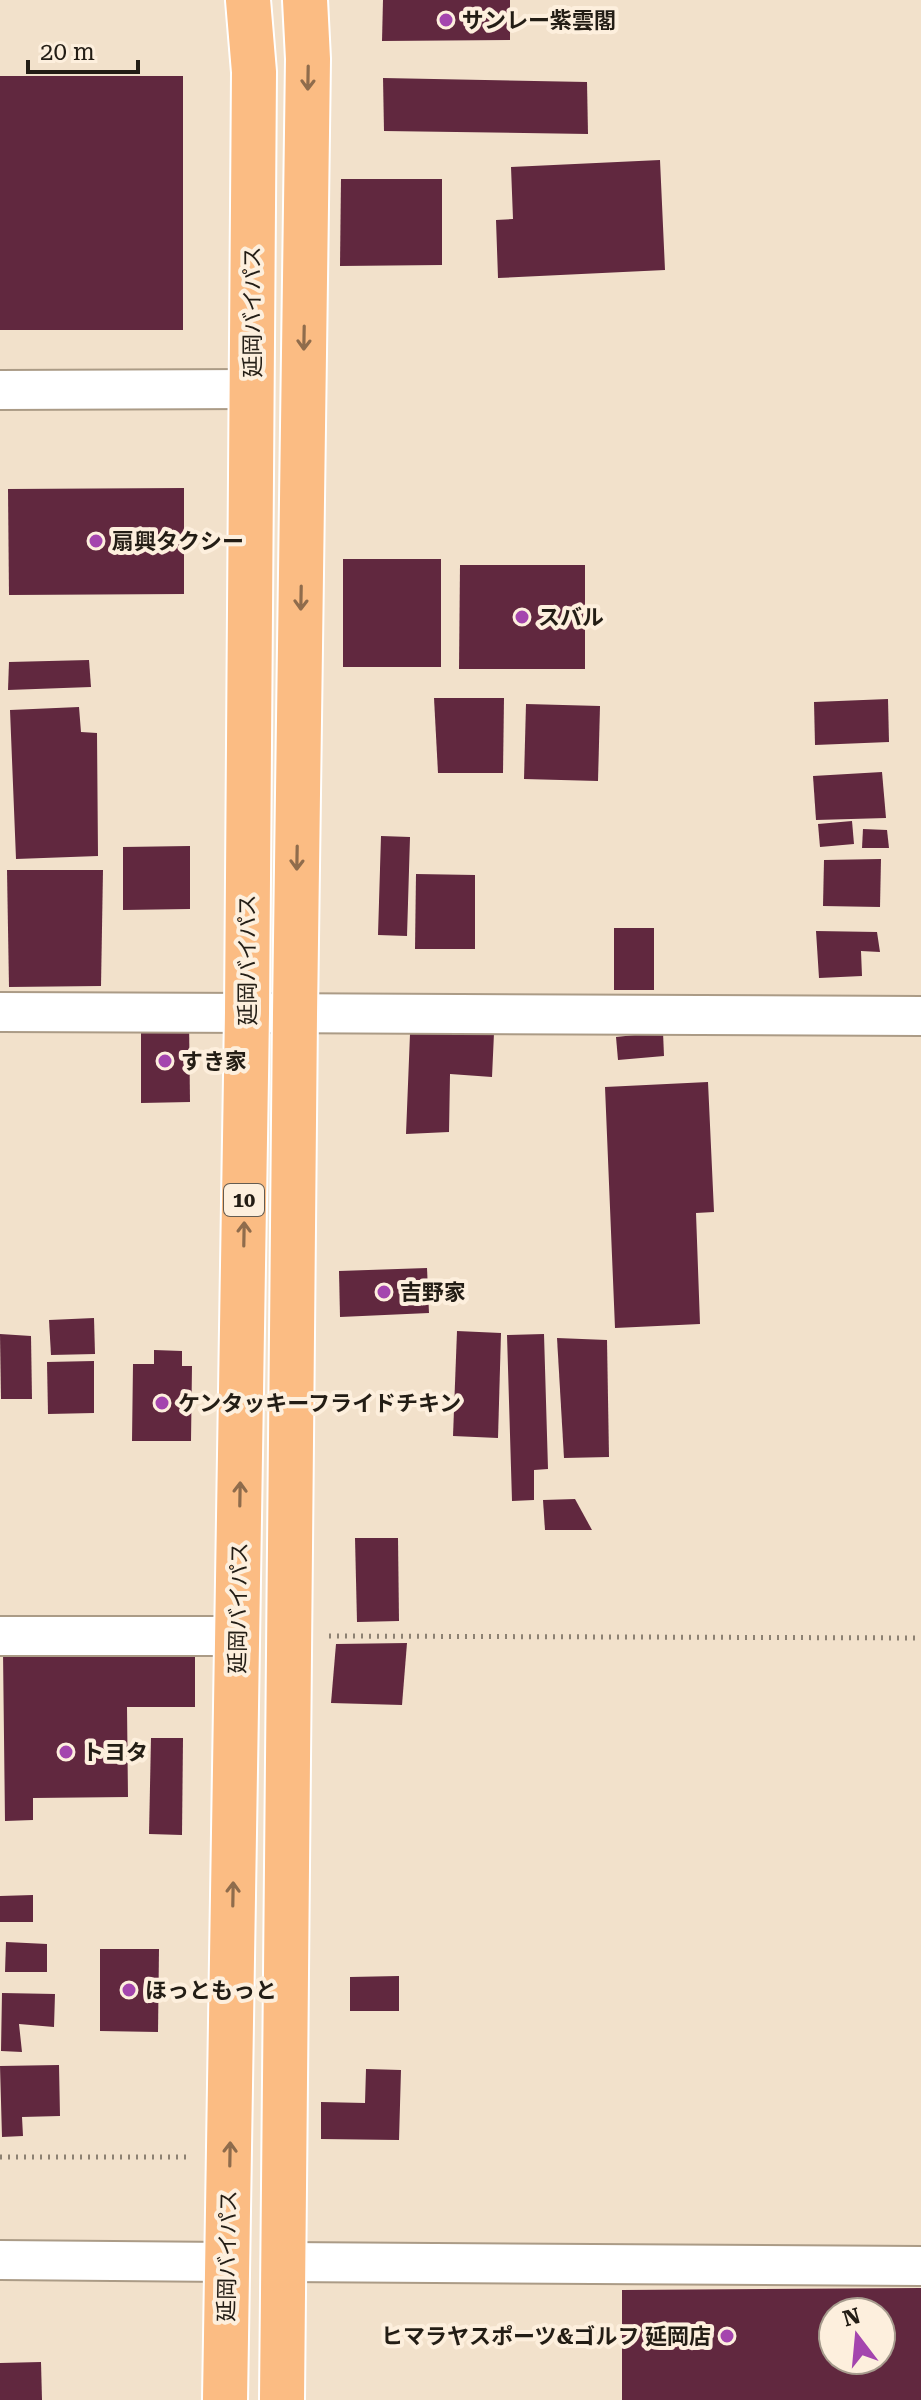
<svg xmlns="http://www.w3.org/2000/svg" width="921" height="2400" font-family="'Roboto Serif','Noto Sans JP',serif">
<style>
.building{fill:#61283f;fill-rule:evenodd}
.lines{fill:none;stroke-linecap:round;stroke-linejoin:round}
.minor-casing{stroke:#ab9b86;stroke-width:42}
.trunk-casing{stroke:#fff;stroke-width:48}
.path{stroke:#8d8172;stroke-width:5;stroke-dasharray:2 6;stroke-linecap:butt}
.minor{stroke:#fff;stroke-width:38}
.trunk{stroke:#fbbc83;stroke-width:44}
.oneway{stroke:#8f6c4c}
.poi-dot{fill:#a445ae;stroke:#fdefdd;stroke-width:3}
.labels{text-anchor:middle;stroke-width:8;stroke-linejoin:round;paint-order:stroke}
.shield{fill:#fdefdd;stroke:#645c51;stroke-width:2}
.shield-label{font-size:20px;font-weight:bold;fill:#231d15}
.poi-label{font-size:22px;font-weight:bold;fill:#231d15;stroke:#fdefdd;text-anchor:start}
.street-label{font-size:22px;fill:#231d15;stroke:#fdefdd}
</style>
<rect width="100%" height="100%" fill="#f2e1cb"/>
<g class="building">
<path d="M 383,0 L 510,0 L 510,40 L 382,41 Z"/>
<rect x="0" y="76" width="183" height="254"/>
<path d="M 383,78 L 587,82 L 588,134 L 384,131 Z"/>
<path d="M 660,160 L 665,270 L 498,278 L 496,220 L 513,219 L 511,167 Z"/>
<path d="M 341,179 L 442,179 L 442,265 L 340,266 Z"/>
<path d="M 184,488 L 184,594 L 9,595 L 8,489 Z"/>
<rect x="343" y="559" width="98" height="108"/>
<path d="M 460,565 L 585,565 L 585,669 L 459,669 Z"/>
<path d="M 89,660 L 91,687 L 8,690 L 9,662 Z"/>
<path d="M 434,698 L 504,698 L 503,773 L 438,773 Z"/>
<path d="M 888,699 L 889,742 L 815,745 L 814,702 Z"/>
<path d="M 526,704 L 600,706 L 598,781 L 524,779 Z"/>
<path d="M 79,707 L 81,732 L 97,733 L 98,856 L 16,859 L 10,710 Z"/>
<path d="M 882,772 L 886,818 L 816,820 L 813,776 Z"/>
<path d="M 852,821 L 854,844 L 820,847 L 818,824 Z"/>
<path d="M 863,829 L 887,830 L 889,848 L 862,848 Z"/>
<path d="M 381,836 L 410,837 L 407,936 L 378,935 Z"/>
<path d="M 190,846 L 190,909 L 123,910 L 123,847 Z"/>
<path d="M 881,859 L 880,907 L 823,906 L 824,860 Z"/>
<path d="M 7,870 L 103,870 L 101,986 L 9,987 Z"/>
<path d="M 416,874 L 475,875 L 475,949 L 415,949 Z"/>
<rect x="614" y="928" width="40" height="62"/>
<path d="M 816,931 L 877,932 L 880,952 L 861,951 L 862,976 L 819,978 Z"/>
<path d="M 189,1020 L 190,1102 L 141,1103 L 141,1021 Z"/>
<path d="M 663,1032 L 664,1056 L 618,1060 L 616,1037 Z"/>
<path d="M 494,1033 L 492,1077 L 450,1074 L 449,1132 L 406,1134 L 410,1034 Z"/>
<path d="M 708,1082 L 714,1212 L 696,1213 L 700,1324 L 615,1328 L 605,1087 Z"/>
<path d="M 427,1268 L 429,1313 L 340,1317 L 339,1271 Z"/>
<path d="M 94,1318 L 95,1354 L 51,1355 L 49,1320 Z"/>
<path d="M 457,1331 L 501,1333 L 498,1438 L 453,1436 Z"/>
<path d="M 0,1334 L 31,1336 L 32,1399 L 1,1399 Z"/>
<path d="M 544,1334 L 548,1469 L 534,1470 L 534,1500 L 512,1501 L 507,1335 Z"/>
<path d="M 557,1338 L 607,1340 L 609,1457 L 564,1458 Z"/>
<path d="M 154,1350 L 182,1351 L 182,1366 L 192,1366 L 191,1441 L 132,1441 L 133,1364 L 154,1364 Z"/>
<path d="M 94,1361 L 94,1413 L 48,1414 L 47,1362 Z"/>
<path d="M 575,1499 L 592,1530 L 545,1530 L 543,1500 Z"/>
<path d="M 355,1538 L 398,1538 L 399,1621 L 357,1622 Z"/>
<path d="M 407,1643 L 402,1705 L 331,1703 L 336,1644 Z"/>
<path d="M 195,1650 L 195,1707 L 127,1707 L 128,1797 L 33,1798 L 33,1820 L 5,1821 L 3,1652 Z"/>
<path d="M 151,1738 L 183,1738 L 182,1835 L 149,1834 Z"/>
<path d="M 33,1895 L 33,1922 L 0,1922 L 0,1896 Z"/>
<path d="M 6,1942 L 47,1944 L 47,1972 L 5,1972 Z"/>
<path d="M 100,1949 L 159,1949 L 158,2032 L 100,2031 Z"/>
<path d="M 399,1976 L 399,2011 L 350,2011 L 350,1977 Z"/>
<path d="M 2,1993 L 55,1994 L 54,2027 L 19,2024 L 22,2052 L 1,2051 Z"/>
<path d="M 59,2065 L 60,2116 L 22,2117 L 23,2136 L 2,2137 L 0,2066 Z"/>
<path d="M 366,2069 L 401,2070 L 399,2140 L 321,2139 L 321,2102 L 365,2103 Z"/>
<path d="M 921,2288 L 921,2400 L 622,2400 L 622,2290 ZM 833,2312 L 881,2312 L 881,2360 L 833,2360 Z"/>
<path d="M 41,2362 L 42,2400 L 0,2400 L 0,2363 Z"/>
</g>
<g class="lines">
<g class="minor-casing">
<g id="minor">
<path d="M 0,390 L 251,389"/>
<path d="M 0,1012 L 921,1016"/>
<path d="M 0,1636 L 237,1636"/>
<path d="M 0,2260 L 227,2262"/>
<path d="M 283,2262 L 921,2266"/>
</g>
</g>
<g class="trunk-casing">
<g id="trunk">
<path d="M 225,2400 L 247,1013 L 254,72 L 248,0"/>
<path d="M 282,2400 L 295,1014 L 308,59 L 305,0"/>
</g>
</g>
<g class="path">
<path d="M 329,1636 L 921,1638"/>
<path d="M 0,2157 L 191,2157"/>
</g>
<use href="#minor" class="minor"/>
<use href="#trunk" class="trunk"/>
</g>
<defs><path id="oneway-shaft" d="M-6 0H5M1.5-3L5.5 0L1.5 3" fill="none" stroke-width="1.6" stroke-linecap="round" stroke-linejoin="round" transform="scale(2)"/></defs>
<g class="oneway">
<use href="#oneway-shaft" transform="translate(308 78) rotate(91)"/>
<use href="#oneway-shaft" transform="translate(304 338) rotate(91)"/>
<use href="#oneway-shaft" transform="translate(301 598) rotate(91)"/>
<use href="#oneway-shaft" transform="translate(297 858) rotate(91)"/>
<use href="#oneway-shaft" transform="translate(244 1234) rotate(-89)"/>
<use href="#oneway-shaft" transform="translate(240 1494) rotate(-89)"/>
<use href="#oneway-shaft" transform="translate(233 1894) rotate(-89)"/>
<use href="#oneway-shaft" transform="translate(230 2154) rotate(-89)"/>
</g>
<g class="poi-dot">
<circle cx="446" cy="20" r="8"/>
<circle cx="96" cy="541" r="8"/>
<circle cx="522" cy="617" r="8"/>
<circle cx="165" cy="1061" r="8"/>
<circle cx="384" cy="1292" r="8"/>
<circle cx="162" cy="1403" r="8"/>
<circle cx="66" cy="1752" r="8"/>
<circle cx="129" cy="1990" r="8"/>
<circle cx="727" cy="2336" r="8"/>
</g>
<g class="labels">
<rect class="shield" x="224" y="1184" width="40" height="32" rx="6"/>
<g class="shield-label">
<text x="244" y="1207">10</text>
</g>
<g class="poi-label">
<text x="462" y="28">サンレー紫雲閣</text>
<text x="112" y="549">扇興タクシー</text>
<text x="538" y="625">スバル</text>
<text x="181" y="1069">すき家</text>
<text x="400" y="1300">吉野家</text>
<text x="178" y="1411">ケンタッキーフライドチキン</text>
<text x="82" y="1760">トヨタ</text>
<text x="145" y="1998">ほっともっと</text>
<text x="711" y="2344" text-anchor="end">ヒマラヤスポーツ&amp;ゴルフ 延岡店</text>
</g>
<g class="street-label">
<text transform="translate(252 312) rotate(-90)" y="8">延岡バイパス</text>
<text transform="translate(247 960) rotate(-90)" y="8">延岡バイパス</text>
<text transform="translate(238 1608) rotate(-89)" y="8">延岡バイパス</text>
<text transform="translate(227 2256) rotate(-89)" y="8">延岡バイパス</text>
</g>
</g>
<g transform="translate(857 2336) rotate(344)"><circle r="38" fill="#fdefdd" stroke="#a69b8d" stroke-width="2"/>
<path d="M0-6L14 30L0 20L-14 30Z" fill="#a445ae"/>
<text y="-12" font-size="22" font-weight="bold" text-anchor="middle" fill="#231d15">N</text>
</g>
<path d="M28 60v12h110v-12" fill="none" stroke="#231d15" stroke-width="4"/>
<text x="40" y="60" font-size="24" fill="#231d15" stroke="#fdefdd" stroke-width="6" paint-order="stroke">20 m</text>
</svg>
